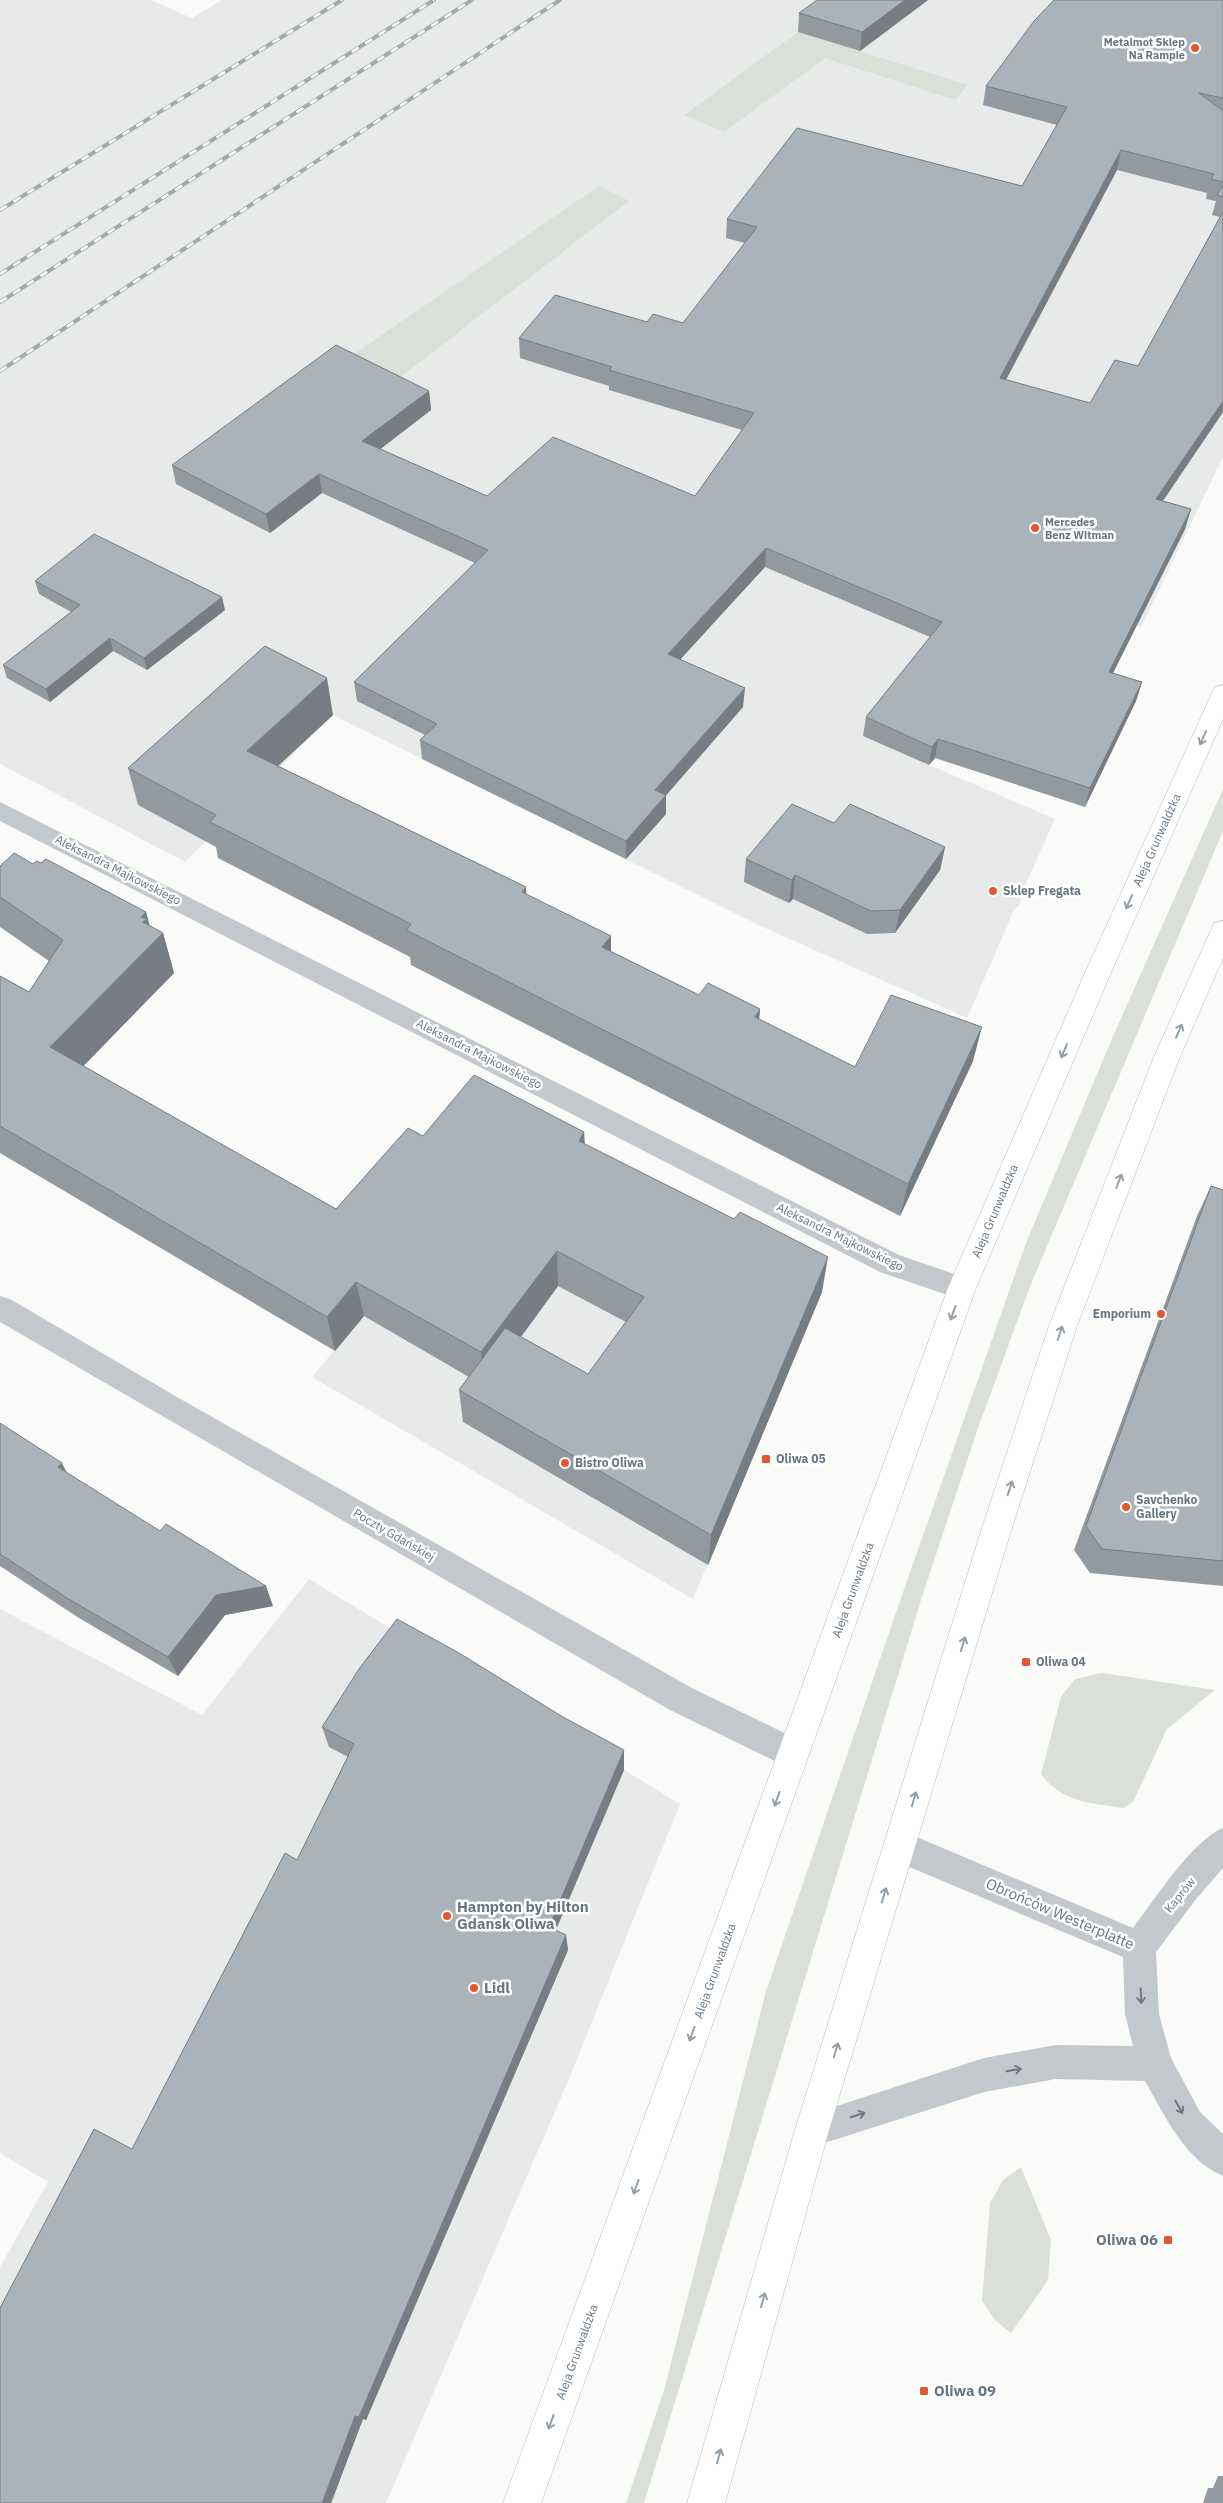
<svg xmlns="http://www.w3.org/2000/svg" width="1223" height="2503" font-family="'IBM Plex Sans',sans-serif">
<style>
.built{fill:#e8e9e9}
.green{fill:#dadfd7}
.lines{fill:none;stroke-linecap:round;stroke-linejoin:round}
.major-casing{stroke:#b5babe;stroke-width:1}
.minor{fill:#c3c8cc;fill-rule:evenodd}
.major{fill:#fff;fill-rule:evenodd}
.rail-casing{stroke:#a2aab0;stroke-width:4}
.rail{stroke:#fff;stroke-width:2.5;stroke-dasharray:8;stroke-linecap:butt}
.wall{fill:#929a9f;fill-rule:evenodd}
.shaded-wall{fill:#777d82}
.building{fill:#aab3b9;stroke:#777d82}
.oneway{stroke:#939fa8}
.oneway2{stroke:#6a7a87}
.poi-dot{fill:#e4572e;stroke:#fff;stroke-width:2}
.labels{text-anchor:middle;stroke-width:5;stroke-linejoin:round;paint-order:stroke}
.far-poi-label{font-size:11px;font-weight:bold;fill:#657683;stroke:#fff;text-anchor:end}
.street-label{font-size:12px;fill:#657683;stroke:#fff}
.poi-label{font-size:12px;font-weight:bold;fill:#657683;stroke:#fff;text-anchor:start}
.near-poi-label{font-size:15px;font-weight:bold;fill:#657683;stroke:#fff;text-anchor:start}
.near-street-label{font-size:15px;fill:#657683;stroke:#fff}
</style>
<rect width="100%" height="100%" fill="#fafaf8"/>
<g class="built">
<path d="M 0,0 L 151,0 L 192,18 L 222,0 L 1223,0 L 1223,457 L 1141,627 L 1043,587 L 913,758 L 1055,819 L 1023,890 L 1020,904 L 1014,910 L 967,1018 L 765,928 L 333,715 L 185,862 L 0,764 Z"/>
<path d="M 519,1129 L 824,1285 L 693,1599 L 312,1377 Z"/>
<path d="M 309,1579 L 680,1804 L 568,2081 L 386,2503 L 0,2503 L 0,2267 L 48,2182 L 0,2153 L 0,1609 L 202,1715 Z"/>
</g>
<g class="green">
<path d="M 798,32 L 968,85 L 955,100 L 825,58 L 724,132 L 684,115 Z"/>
<path d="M 599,186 L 629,201 L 386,388 L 338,365 Z"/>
<path d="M 1223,789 L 1223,831 L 1031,1284 L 978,1428 L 921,1600 L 644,2503 L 626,2503 L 664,2390 L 766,1991 L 901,1598 L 1026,1243 L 1114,1034 Z"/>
<path d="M 1102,1673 L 1215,1690 L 1167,1729 L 1133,1802 L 1124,1808 C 1090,1803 1063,1803 1041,1774 L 1061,1697 L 1075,1679 Z"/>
<path d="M 1021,2167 L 1051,2240 L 1048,2280 L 1011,2333 L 995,2320 L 982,2301 L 990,2203 L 1003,2180 Z"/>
</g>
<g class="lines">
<g class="major-casing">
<g id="major">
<path d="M 1223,685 L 1223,719 L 1110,975 L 976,1288 L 541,2503 L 503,2503 L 948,1288 L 1084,975 L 1212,693 L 1215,687 Z"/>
<path d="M 1223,921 L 1223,958 L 1179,1059 L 1077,1326 L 1010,1534 L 829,2130 L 725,2503 L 687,2503 L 795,2130 L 980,1534 L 1049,1326 L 1153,1059 L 1211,930 L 1214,923 Z"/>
</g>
</g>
<g class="minor">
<path d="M 0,802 L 899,1255 L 972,1280 L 976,1288 L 972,1296 L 962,1300 L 880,1272 L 0,821 Z"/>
<path d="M 0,1296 L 10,1299 L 177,1397 L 692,1688 L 805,1743 L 810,1754 L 805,1765 L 794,1770 L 783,1765 L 670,1710 L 0,1322 Z"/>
<path d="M 1223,1828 L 1223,1868 L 1197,1898 L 1156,1952 L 1159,2014 L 1171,2058 L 1200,2112 L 1223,2134 L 1223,2176 C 1184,2159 1165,2116 1145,2081 L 1056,2079 L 984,2092 L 812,2147 L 800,2142 L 795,2130 L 800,2118 L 984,2058 L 1056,2045 L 1133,2046 L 1125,2014 L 1123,1957 L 888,1858 L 884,1846 L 888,1834 L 900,1830 L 1133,1928 C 1154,1900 1193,1840 1223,1828 Z"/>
</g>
<use href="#major" class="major"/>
<g class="rail-casing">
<g id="rail">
<path d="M 0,210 L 342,0"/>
<path d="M 0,274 L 434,0"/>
<path d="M 0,302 L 472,0"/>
<path d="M 0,371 L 560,0"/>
</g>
</g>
<use href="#rail" class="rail"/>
</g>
<g class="wall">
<path d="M 817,0 L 928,0 L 860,51 L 798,32 L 799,13 Z"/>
<path d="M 1223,0 L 1223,412 L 1163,501 L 1191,509 L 1185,529 L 1113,673 L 1142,682 L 1136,701 L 1085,807 L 935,758 L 929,765 L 863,736 L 866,717 L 930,637 L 765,567 L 680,659 L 743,707 L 666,795 L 666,814 L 626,859 L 422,759 L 420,740 L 425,735 L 357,701 L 354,682 L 475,563 L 322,493 L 270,533 L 176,484 L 172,465 L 429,391 L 431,410 L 380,449 L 487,496 L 695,496 L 742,430 L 609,390 L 609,386 L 520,358 L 519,338 L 647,322 L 683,323 L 745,243 L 726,238 L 727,219 L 1022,186 L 1057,125 L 983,105 L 986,86 ZM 1117,170 L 1207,193 L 1206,199 L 1216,201 L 1212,215 L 1220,217 L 1138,366 L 1090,403 L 1006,380 Z"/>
<path d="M 35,581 L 225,610 L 147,670 L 113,651 L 50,702 L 7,678 L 3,665 L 71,612 L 39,594 Z"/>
<path d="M 333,715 L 278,766 L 526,887 L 526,894 L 611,952 L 699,995 L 760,1009 L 759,1019 L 855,1067 L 973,1061 L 900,1216 L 411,965 L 410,957 L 218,858 L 216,847 L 138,805 L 128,768 Z"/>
<path d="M 834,823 L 945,847 L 940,870 L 895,933 L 867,934 L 793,899 L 789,903 L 744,882 L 746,859 Z"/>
<path d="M 33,864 L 146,912 L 149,926 L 163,933 L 174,973 L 83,1066 L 336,1209 L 423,1136 L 584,1132 L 585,1144 L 822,1292 L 708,1565 L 463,1422 L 459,1390 L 469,1377 L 364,1316 L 335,1351 L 0,1153 L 0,976 L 29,992 L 49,961 L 0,927 L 0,866 ZM 558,1286 L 626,1322 L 588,1374 L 521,1337 Z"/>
<path d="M 1211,1186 L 1222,1190 L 1223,1188 L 1223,1586 L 1090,1573 L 1074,1550 L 1197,1216 Z"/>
<path d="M 0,1423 L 67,1473 L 273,1606 L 225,1615 L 178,1676 L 79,1618 L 0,1566 Z"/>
<path d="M 322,1727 L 624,1770 L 556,1930 L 566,1935 L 568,1950 L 366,2420 L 363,2419 L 331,2503 L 132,2149 L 297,1860 L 348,1757 L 329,1747 Z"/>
<path d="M 1218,2476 L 1223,2476 L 1223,2503 L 1203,2503 L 1208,2488 L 1213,2488 Z"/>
</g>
<g class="shaded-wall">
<path d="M 905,0 L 928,0 L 860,51 L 862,32 Z"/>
<path d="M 1121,150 L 1117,170 L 996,398 L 1000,378 Z"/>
<path d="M 429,391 L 431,410 L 365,461 L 362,441 Z"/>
<path d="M 1223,401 L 1223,412 L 1151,518 L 1156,499 Z"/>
<path d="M 319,474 L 322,493 L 270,533 L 266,514 Z"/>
<path d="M 1191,509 L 1185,529 L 1104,691 L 1109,672 Z"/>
<path d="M 766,548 L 765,567 L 668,673 L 668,654 Z"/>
<path d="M 222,597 L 225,610 L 147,670 L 144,658 Z"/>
<path d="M 110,638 L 113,651 L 50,702 L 46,689 Z"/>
<path d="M 327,678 L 333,715 L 254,788 L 247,751 Z"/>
<path d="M 1142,682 L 1136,701 L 1085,807 L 1090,788 Z"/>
<path d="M 745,688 L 743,707 L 655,808 L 655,790 Z"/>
<path d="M 938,739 L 935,758 L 929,765 L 932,747 Z"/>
<path d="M 666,795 L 666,814 L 626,859 L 626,841 Z"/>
<path d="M 945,847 L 940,870 L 895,933 L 900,910 Z"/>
<path d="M 795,875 L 793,899 L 789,903 L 792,880 Z"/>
<path d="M 526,887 L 528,923 L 522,892 Z"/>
<path d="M 146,912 L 154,942 L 163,933 L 174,973 L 65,1085 L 50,1047 L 141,917 Z"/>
<path d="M 611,936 L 611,971 L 602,947 Z"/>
<path d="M 760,1009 L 757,1044 L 755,1017 Z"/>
<path d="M 982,1027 L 973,1061 L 900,1216 L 908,1184 Z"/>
<path d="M 584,1132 L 585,1170 L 579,1141 Z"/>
<path d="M 557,1251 L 558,1286 L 485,1386 L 481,1352 Z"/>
<path d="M 828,1257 L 822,1292 L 708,1565 L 711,1535 Z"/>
<path d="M 356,1282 L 364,1316 L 335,1351 L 327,1317 Z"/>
<path d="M 62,1463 L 73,1485 L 58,1467 Z"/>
<path d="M 266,1586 L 273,1606 L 225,1615 L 178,1676 L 168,1657 L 216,1595 Z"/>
<path d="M 624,1750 L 624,1770 L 550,1943 L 549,1927 Z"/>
<path d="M 566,1935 L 568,1950 L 366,2420 L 359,2417 Z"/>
<path d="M 355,2416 L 363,2419 L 331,2503 L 322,2503 Z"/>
</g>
<g class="building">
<path d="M 817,0 L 905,0 L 862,32 L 799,13 Z"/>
<path d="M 1054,0 L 1223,0 L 1223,98 L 1199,93 L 1223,111 L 1223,182 L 1211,179 L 1214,174 L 1121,150 L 1000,378 L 1090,403 L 1115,360 L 1138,366 L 1223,212 L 1223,401 L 1156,499 L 1191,509 L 1109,672 L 1142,682 L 1090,788 L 938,739 L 932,747 L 866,717 L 942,622 L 766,548 L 668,654 L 745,688 L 655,790 L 666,795 L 626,841 L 420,740 L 437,724 L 354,682 L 488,550 L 319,474 L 266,514 L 172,465 L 336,345 L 429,391 L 362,441 L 487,496 L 553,437 L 695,496 L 754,413 L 609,370 L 612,367 L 519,338 L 555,295 L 647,322 L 653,314 L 683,323 L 757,227 L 727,219 L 797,128 L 1022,186 L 1067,107 L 986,86 L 1034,21 Z"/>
<path d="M 1223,185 L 1223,197 L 1217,195 Z"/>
<path d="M 94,534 L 222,597 L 144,658 L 110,638 L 46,689 L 3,665 L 80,605 L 35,581 Z"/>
<path d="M 265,646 L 327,678 L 247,751 L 526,887 L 522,892 L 611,936 L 602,947 L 699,995 L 708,983 L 760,1009 L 755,1017 L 855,1067 L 891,995 L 982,1027 L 908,1184 L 406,930 L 411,924 L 210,822 L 216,815 L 128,768 Z"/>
<path d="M 792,804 L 834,823 L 850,804 L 945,847 L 900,910 L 871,911 L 795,875 L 792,880 L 746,859 Z"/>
<path d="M 14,853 L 33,864 L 36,861 L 41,863 L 46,859 L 146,912 L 141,917 L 147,919 L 143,922 L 163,933 L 50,1047 L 336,1209 L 408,1128 L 423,1136 L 474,1075 L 584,1132 L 579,1141 L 734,1219 L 740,1212 L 828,1257 L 711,1535 L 459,1390 L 505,1328 L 588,1374 L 644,1297 L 557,1251 L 481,1352 L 356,1282 L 327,1317 L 0,1126 L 0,976 L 29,992 L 63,940 L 0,897 L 0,866 Z"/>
<path d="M 1211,1186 L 1223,1190 L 1223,1561 L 1102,1549 L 1086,1526 Z"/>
<path d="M 0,1423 L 62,1463 L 58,1467 L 160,1531 L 166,1524 L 266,1586 L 216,1595 L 168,1657 L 67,1598 L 0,1554 Z"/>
<path d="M 397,1619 L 459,1653 L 563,1717 L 624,1750 L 549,1927 L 566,1935 L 359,2417 L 355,2416 L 322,2503 L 0,2503 L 0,2308 L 94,2129 L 132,2149 L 285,1853 L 297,1860 L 354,1744 L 322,1727 L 359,1669 Z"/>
</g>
<defs><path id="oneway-shaft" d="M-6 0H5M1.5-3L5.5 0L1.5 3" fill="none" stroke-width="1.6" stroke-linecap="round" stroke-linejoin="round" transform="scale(1.25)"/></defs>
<g class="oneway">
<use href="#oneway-shaft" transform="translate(1203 738) rotate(114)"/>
<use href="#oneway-shaft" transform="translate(1129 902) rotate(114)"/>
<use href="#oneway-shaft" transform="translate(1179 1031) rotate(-66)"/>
<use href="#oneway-shaft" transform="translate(1064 1051) rotate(113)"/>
<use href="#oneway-shaft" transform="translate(1119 1181) rotate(-69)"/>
<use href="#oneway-shaft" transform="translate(953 1313) rotate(110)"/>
<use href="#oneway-shaft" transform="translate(1060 1333) rotate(-72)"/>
<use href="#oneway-shaft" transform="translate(1010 1488) rotate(-72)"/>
<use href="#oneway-shaft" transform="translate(963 1644) rotate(-73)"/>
<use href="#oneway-shaft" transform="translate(777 1799) rotate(110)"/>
<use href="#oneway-shaft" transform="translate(914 1799) rotate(-73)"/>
<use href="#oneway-shaft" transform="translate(884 1895) rotate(-73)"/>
<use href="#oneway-shaft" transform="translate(692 2034) rotate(110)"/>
<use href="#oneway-shaft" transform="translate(836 2050) rotate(-73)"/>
<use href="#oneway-shaft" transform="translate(636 2187) rotate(110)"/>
<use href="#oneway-shaft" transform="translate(763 2300) rotate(-74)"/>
<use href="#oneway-shaft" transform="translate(551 2422) rotate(110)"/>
<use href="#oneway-shaft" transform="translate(719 2456) rotate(-74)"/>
</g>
<g class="oneway2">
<use href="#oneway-shaft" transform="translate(1141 1996) rotate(88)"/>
<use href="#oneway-shaft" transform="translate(1014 2070) rotate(-10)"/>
<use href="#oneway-shaft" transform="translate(1179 2107) rotate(61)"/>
<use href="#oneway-shaft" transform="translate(858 2115) rotate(-18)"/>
</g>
<g class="poi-dot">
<circle cx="1195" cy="48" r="5"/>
<circle cx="1035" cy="528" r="5"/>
<circle cx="993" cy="891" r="5"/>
<circle cx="1161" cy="1314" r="5"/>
<rect x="761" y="1454" width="10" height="10" rx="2.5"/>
<circle cx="565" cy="1463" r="5"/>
<circle cx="1126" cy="1507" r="5"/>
<rect x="1021" y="1657" width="10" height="10" rx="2.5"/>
<circle cx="447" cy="1916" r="5"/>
<circle cx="474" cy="1988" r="5"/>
<rect x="1163" y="2235" width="10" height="10" rx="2.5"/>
<rect x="919" y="2386" width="10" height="10" rx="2.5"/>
</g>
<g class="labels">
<g class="far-poi-label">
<text x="1185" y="46">Metalmot Sklep<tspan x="1185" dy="13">Na Rampie</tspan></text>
<text x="1045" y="526" text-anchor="start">Mercedes<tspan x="1045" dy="13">Benz Witman</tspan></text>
</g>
<g class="street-label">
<text transform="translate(1157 840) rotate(-66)" y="4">Aleja Grunwaldzka</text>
<text transform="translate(118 870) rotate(27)" y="4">Aleksandra Majkowskiego</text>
<text transform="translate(479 1054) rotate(27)" y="4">Aleksandra Majkowskiego</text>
<text transform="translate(995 1211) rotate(-67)" y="4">Aleja Grunwaldzka</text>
<text transform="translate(840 1237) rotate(26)" y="4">Aleksandra Majkowskiego</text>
<text transform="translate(394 1535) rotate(30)" y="4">Poczty Gdańskiej</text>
<text transform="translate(853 1590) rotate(-70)" y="4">Aleja Grunwaldzka</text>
<text transform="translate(1180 1895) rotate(-51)" y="4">Kaprów</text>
<text transform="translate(715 1971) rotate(-70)" y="4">Aleja Grunwaldzka</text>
<text transform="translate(577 2352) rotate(-70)" y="4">Aleja Grunwaldzka</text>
</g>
<g class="poi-label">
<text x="1003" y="895">Sklep Fregata</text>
<text x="1151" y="1318" text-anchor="end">Emporium</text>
<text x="776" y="1463">Oliwa 05</text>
<text x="575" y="1467">Bistro Oliwa</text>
<text x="1136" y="1504">Savchenko<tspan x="1136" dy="14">Gallery</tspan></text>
<text x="1036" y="1666">Oliwa 04</text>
</g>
<g class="near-poi-label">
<text x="457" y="1912">Hampton by Hilton<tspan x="457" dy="17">Gdansk Oliwa</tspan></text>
<text x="484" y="1993">Lidl</text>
<text x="1158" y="2245" text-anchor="end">Oliwa 06</text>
<text x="934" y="2396">Oliwa 09</text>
</g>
<g class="near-street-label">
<text transform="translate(1060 1914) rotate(23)" y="5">Obrońców Westerplatte</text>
</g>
</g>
</svg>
